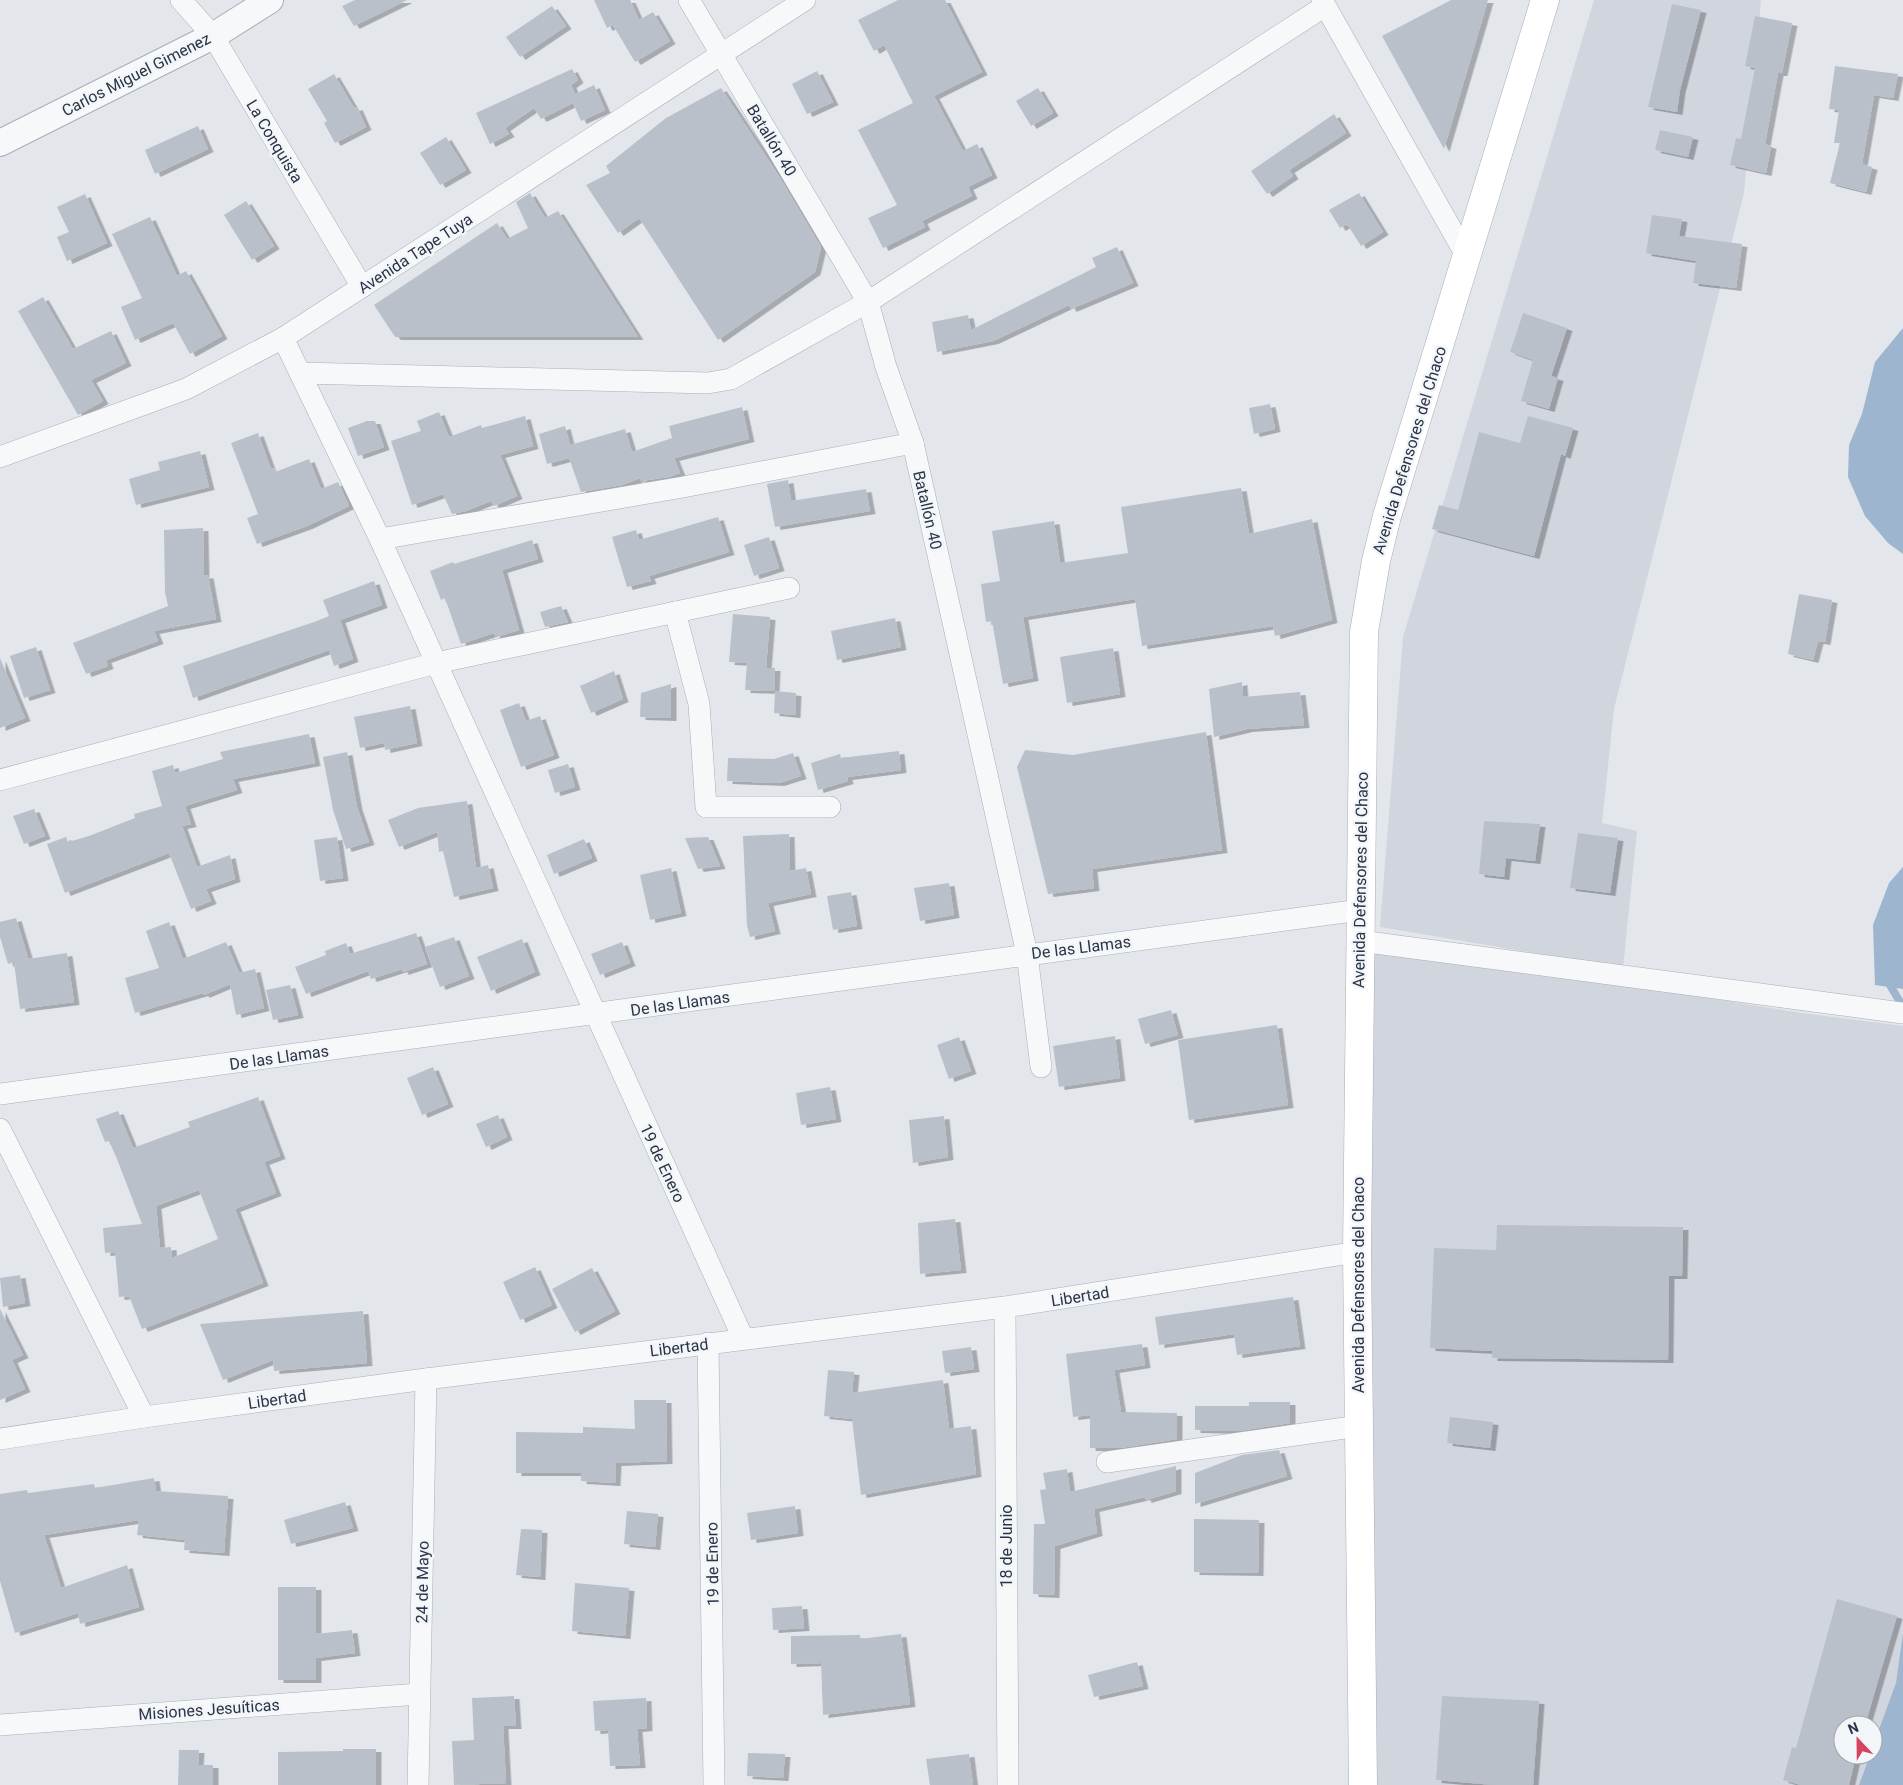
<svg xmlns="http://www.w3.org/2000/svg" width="1903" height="1785" font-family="Roboto,sans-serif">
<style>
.built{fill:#d1d6de;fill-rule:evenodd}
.water{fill:#9db5ce}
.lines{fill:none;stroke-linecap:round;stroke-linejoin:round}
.stream{stroke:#9db5ce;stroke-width:8}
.building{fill:#bac0ca;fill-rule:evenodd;filter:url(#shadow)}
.minor-casing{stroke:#a8aeb7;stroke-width:22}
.tertiary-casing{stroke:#a8aeb7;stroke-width:28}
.secondary-casing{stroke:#a8aeb7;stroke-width:29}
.minor{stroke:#f7f8fa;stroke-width:21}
.tertiary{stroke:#f7f8fa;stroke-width:26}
.secondary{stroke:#fff;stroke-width:28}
.labels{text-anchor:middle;stroke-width:5;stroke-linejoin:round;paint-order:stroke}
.street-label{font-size:16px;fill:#2a3446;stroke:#f3f6f9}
</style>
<defs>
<filter id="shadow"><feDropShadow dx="5.5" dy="3" stdDeviation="0" flood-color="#0004"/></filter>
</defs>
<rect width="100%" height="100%" fill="#e3e7ec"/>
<g class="built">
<path d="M 1594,0 L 1761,0 L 1744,193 L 1614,709 L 1602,823 L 1637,831 L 1623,968 L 1380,927 L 1403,637 Z"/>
<path d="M 1360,942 L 1802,1013 L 1903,1026 L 1903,1785 L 1365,1785 ZM 1843,1725 L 1873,1725 L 1873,1755 L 1843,1755 Z"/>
</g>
<g class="water">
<path d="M 1903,328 L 1903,554 L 1888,543 L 1865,516 L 1848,477 L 1849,445 L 1862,414 L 1875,362 Z"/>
<path d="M 1903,867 L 1903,989 L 1875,985 L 1873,925 L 1889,883 Z"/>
<path d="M 1903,1633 L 1903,1785 L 1859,1785 L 1870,1755 L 1873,1755 L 1873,1746 L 1896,1683 Z"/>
</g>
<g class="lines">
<path class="stream" d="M 1887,980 L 1903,1007"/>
</g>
<g class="building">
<path d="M 355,0 L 407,0 L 354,26 L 342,6 Z"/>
<path d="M 594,0 L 630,0 L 639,20 L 653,12 L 670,41 L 635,62 L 613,25 L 607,28 Z"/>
<path d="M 898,0 L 945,0 L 982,72 L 934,96 L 963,151 L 977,144 L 992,175 L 968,187 L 972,196 L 922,221 L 925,227 L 883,248 L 868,218 L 897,205 L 858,130 L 913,103 L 884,45 L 874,51 L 858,20 Z"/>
<path d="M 1451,0 L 1488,0 L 1444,149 L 1382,36 Z"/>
<path d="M 1672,4 L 1701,10 L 1680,90 L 1677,112 L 1648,107 Z"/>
<path d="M 552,6 L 566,26 L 520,57 L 506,37 Z"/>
<path d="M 1755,16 L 1792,23 L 1782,73 L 1778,73 L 1765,144 L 1771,146 L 1766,173 L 1730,165 L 1736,138 L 1741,139 L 1755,68 L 1745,66 Z"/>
<path d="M 1835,66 L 1898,74 L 1893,98 L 1874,95 L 1862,164 L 1872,167 L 1866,192 L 1830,183 L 1840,143 L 1834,143 L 1839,110 L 1829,109 Z"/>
<path d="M 572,69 L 578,80 L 571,85 L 575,94 L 594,85 L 605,110 L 581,121 L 573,103 L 541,119 L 534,108 L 505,128 L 509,134 L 490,144 L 476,113 Z"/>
<path d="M 817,71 L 833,102 L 807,114 L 792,84 Z"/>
<path d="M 334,74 L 354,108 L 357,107 L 366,127 L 335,143 L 324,123 L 327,121 L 308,89 Z"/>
<path d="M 721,88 L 780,178 L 821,247 L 815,272 L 718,340 L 639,218 L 618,233 L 586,185 L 610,173 L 606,166 L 666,118 Z"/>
<path d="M 1038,88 L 1053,113 L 1031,126 L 1016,101 Z"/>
<path d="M 1334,114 L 1346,133 L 1289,170 L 1293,176 L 1267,194 L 1251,171 Z"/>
<path d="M 198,126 L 208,149 L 155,174 L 145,150 Z"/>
<path d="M 1660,130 L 1693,137 L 1688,157 L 1655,150 Z"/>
<path d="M 446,137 L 466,170 L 440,185 L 420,153 Z"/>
<path d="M 530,193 L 545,218 L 558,211 L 638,337 L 395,337 L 374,305 L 497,223 L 507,239 L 528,228 L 516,202 Z"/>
<path d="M 1359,193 L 1383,232 L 1361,246 L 1347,224 L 1340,228 L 1329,210 Z"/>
<path d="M 85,194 L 107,243 L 67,261 L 57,237 L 69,232 L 57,207 Z"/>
<path d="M 246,201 L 274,246 L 252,260 L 224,215 Z"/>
<path d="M 1652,215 L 1682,219 L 1679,236 L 1742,244 L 1736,288 L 1693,283 L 1696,261 L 1646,253 Z"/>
<path d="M 150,217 L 177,276 L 186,271 L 222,336 L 190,354 L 173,323 L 135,340 L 121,307 L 142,298 L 112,234 Z"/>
<path d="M 1117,247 L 1133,283 L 1071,309 L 1069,305 L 993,341 L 937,352 L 932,322 L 968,315 L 971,330 L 1096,267 L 1092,258 Z"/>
<path d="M 43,297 L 73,349 L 111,331 L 126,363 L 91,380 L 103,401 L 78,415 L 18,311 Z"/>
<path d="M 1523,313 L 1567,328 L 1551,376 L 1558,378 L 1549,409 L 1521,401 L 1533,360 L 1510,352 Z"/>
<path d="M 1270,404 L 1275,429 L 1254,434 L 1249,408 Z"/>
<path d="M 742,407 L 749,439 L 674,458 L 680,473 L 669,477 L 641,481 L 640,478 L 622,485 L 581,492 L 569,458 L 547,464 L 539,434 L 565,426 L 570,445 L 625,429 L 632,452 L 672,438 L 669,426 Z"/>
<path d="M 439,412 L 449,437 L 481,425 L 482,428 L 525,416 L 533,446 L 500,455 L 517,496 L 494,506 L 491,501 L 466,511 L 452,514 L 443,494 L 412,505 L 391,441 L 421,431 L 417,421 Z"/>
<path d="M 1528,416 L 1573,428 L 1565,456 L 1561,454 L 1534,556 L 1432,529 L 1439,505 L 1458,510 L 1479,432 L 1520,443 Z"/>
<path d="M 367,421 L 375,421 L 384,447 L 358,456 L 348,428 Z"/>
<path d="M 258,433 L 271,469 L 274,468 L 275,472 L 309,459 L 321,489 L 338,482 L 349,506 L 307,526 L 257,544 L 247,518 L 258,514 L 231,443 Z"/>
<path d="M 200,451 L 209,487 L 136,505 L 129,479 L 160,470 L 158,462 Z"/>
<path d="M 788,480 L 791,501 L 866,489 L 870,511 L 775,527 L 767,484 Z"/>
<path d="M 1241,488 L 1249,534 L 1312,519 L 1332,620 L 1275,636 L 1273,626 L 1142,646 L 1135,599 L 1023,617 L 1033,678 L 1003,684 L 992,621 L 986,622 L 981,584 L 1000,581 L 992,531 L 1054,521 L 1060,563 L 1128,553 L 1121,507 Z"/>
<path d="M 718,517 L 729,552 L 649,576 L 651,581 L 627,587 L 612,537 L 636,530 L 639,540 Z"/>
<path d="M 203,528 L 204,576 L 208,575 L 216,619 L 154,631 L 158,641 L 106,660 L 108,666 L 86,674 L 73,643 L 168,606 L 165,592 L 164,530 Z"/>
<path d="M 769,537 L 779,568 L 754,576 L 744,545 Z"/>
<path d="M 532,540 L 538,559 L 502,570 L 519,630 L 496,637 L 494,633 L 461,644 L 445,598 L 441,600 L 430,571 L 453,562 L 454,564 Z"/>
<path d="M 374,581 L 382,605 L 340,620 L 353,659 L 334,666 L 329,650 L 193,698 L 183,666 L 317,621 L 329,616 L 323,600 Z"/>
<path d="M 1799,594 L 1832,600 L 1825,642 L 1818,641 L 1813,660 L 1788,654 Z"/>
<path d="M 561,606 L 568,622 L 545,627 L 540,612 Z"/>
<path d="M 733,614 L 770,617 L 766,668 L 775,668 L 774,691 L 745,690 L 747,663 L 729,662 Z"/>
<path d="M 895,618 L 901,647 L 837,660 L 831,631 Z"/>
<path d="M 36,647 L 50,690 L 24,698 L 10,656 Z"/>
<path d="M 1113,648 L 1120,694 L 1067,703 L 1060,657 Z"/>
<path d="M 0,658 L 25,718 L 0,728 Z"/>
<path d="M 614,671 L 623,699 L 591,713 L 580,686 Z"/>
<path d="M 1242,682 L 1243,697 L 1300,692 L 1304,725 L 1247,729 L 1214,737 L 1209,689 Z"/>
<path d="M 671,684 L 671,718 L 640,717 L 641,693 Z"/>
<path d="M 775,691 L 796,693 L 795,715 L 774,713 Z"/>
<path d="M 519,703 L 526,721 L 540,716 L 554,755 L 521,767 L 500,710 Z"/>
<path d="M 410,706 L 417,743 L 385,750 L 384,743 L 360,748 L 354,717 Z"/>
<path d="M 1206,732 L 1222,850 L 1092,869 L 1094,888 L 1048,894 L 1017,767 L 1025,750 L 1073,755 Z"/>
<path d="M 309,734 L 315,763 L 233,779 L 237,790 L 185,806 L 191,824 L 182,826 L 197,867 L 230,855 L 235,879 L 206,889 L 211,901 L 191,909 L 169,853 L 65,893 L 47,844 L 66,837 L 68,842 L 89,836 L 135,818 L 134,814 L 162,806 L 152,771 L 173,765 L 175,773 L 223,759 L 220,752 Z"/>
<path d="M 899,751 L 901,770 L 847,777 L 848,781 L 818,790 L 811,763 L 840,754 L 841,758 Z"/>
<path d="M 347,752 L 357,807 L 369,842 L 346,849 L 333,810 L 323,757 Z"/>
<path d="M 793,753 L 801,776 L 779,783 L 727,781 L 728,758 L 774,759 Z"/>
<path d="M 568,764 L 575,787 L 555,793 L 548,770 Z"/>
<path d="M 467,801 L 476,868 L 488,865 L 493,888 L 454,897 L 443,851 L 439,852 L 437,832 L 399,847 L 388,820 L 418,808 Z"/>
<path d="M 34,809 L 45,836 L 24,844 L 13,816 Z"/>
<path d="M 1484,821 L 1540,824 L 1535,861 L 1506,858 L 1504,877 L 1479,874 Z"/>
<path d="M 1578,833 L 1618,838 L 1610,893 L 1570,888 Z"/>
<path d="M 789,834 L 790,871 L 806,868 L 811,894 L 768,903 L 775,931 L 750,937 L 747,926 L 743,836 Z"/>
<path d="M 337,837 L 343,878 L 320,881 L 314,840 Z"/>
<path d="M 708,837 L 720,866 L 698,869 L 685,838 Z"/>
<path d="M 584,839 L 592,858 L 554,874 L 547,855 Z"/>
<path d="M 671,868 L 681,913 L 650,920 L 640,875 Z"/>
<path d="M 949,883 L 954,915 L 920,921 L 914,888 Z"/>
<path d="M 851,892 L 857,926 L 833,930 L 827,896 Z"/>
<path d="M 16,918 L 28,958 L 22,960 L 67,953 L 74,1002 L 20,1009 L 14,962 L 8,964 L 0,937 L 0,922 Z"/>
<path d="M 169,922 L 183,959 L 226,942 L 239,973 L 255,969 L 264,1008 L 236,1015 L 230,984 L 204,995 L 203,993 L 135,1013 L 125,978 L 159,968 L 146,931 Z"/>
<path d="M 416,933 L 427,964 L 403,972 L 402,969 L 371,979 L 368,971 L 306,994 L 295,967 L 326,955 L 325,951 L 346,943 L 350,954 Z"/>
<path d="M 454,937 L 469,976 L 440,987 L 425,947 Z"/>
<path d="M 522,939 L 535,972 L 491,991 L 477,957 Z"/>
<path d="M 622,942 L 630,963 L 600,975 L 591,954 Z"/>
<path d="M 290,985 L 298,1015 L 273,1020 L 266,990 Z"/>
<path d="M 1171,1010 L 1178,1035 L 1145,1044 L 1138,1019 Z"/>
<path d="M 1277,1025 L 1288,1105 L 1189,1120 L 1178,1040 Z"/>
<path d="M 1115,1036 L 1120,1078 L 1059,1087 L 1053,1046 Z"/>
<path d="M 959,1037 L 971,1071 L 949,1079 L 937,1045 Z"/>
<path d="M 433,1067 L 448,1104 L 422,1115 L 407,1078 Z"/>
<path d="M 830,1087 L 836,1119 L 801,1125 L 796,1093 Z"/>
<path d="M 258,1097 L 280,1156 L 264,1162 L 276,1193 L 235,1209 L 263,1283 L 142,1329 L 129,1296 L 119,1297 L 115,1252 L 105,1253 L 103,1228 L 142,1224 L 117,1159 L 109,1141 L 105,1142 L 96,1119 L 118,1111 L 133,1148 L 190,1127 L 188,1122 ZM 199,1190 L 218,1239 L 172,1258 L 171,1247 L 160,1248 L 156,1206 Z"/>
<path d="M 498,1115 L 507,1137 L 486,1147 L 476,1124 Z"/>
<path d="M 944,1116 L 948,1157 L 913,1163 L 909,1120 Z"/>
<path d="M 955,1219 L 961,1270 L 920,1274 L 918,1223 Z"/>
<path d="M 1497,1225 L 1683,1227 L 1682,1276 L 1669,1276 L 1668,1360 L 1492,1358 L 1492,1351 L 1430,1348 L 1434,1248 L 1496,1250 Z"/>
<path d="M 535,1267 L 552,1305 L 520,1320 L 503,1282 Z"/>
<path d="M 592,1268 L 615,1311 L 575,1332 L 552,1289 Z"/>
<path d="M 20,1275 L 25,1303 L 3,1307 L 0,1278 Z"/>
<path d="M 1293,1297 L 1300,1346 L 1237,1355 L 1234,1334 L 1159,1345 L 1155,1317 Z"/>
<path d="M 0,1309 L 23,1355 L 12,1360 L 25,1389 L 0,1400 Z"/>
<path d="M 363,1311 L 367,1363 L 274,1371 L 273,1360 L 223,1380 L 200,1324 Z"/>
<path d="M 1142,1344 L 1145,1365 L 1114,1370 L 1121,1412 L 1177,1413 L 1177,1439 L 1120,1448 L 1090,1448 L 1090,1415 L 1073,1417 L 1066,1354 Z"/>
<path d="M 971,1347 L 974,1369 L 945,1373 L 942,1351 Z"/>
<path d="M 828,1370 L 854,1372 L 852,1393 L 943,1380 L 949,1429 L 971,1426 L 976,1474 L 861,1495 L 852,1419 L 824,1416 Z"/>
<path d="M 634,1400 L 666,1400 L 667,1461 L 616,1463 L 615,1483 L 581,1481 L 581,1473 L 516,1473 L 516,1432 L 583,1433 L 583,1427 L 635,1429 Z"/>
<path d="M 1249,1402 L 1290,1402 L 1290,1423 L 1238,1431 L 1195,1430 L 1195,1406 L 1249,1406 Z"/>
<path d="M 1450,1417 L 1493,1422 L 1490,1448 L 1447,1443 Z"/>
<path d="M 1279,1450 L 1287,1476 L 1195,1504 L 1195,1473 L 1242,1455 Z"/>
<path d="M 1176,1466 L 1176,1491 L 1146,1500 L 1145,1497 L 1094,1509 L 1097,1533 L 1055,1546 L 1054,1595 L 1033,1594 L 1034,1524 L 1045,1524 L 1040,1490 L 1046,1489 L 1043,1473 L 1067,1469 L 1070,1492 Z"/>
<path d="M 154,1478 L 156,1491 L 228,1496 L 224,1553 L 184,1550 L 185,1540 L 137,1535 L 139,1520 L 44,1535 L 61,1588 L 127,1565 L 139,1607 L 80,1624 L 78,1613 L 15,1633 L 0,1581 L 0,1494 L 27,1490 L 28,1493 L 94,1484 L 95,1488 Z"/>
<path d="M 345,1502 L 353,1528 L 291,1544 L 284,1520 Z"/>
<path d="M 795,1506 L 798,1533 L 751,1540 L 747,1513 Z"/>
<path d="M 627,1511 L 658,1514 L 655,1547 L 624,1544 Z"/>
<path d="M 1194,1519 L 1259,1520 L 1258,1573 L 1194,1572 Z"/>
<path d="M 521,1529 L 542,1530 L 540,1577 L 516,1575 Z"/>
<path d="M 575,1583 L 629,1588 L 625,1636 L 572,1631 Z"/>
<path d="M 278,1587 L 316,1587 L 316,1634 L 352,1630 L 355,1653 L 316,1658 L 316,1680 L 278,1680 Z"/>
<path d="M 1837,1599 L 1897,1616 L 1865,1725 L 1843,1725 L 1843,1755 L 1856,1755 L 1849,1785 L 1801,1785 L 1783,1780 L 1792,1747 L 1796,1748 Z"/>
<path d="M 802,1606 L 804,1628 L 773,1630 L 772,1608 Z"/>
<path d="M 901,1634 L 910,1704 L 823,1715 L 821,1663 L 791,1664 L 791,1636 L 860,1635 L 860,1639 Z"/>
<path d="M 1137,1662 L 1143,1686 L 1094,1697 L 1088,1675 Z"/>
<path d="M 514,1696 L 516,1726 L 503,1726 L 506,1783 L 454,1785 L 452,1741 L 474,1740 L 472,1698 Z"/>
<path d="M 1442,1696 L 1539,1701 L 1533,1785 L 1494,1785 L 1436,1780 Z"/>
<path d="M 646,1698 L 647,1728 L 637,1729 L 640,1765 L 610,1766 L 608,1730 L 595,1731 L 593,1701 Z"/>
<path d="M 343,1749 L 376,1749 L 376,1785 L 278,1785 L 278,1752 L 343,1751 Z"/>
<path d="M 179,1750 L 199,1750 L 198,1765 L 213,1765 L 213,1785 L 178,1785 Z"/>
<path d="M 748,1753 L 785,1754 L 783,1778 L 747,1776 Z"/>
<path d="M 969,1754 L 973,1785 L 930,1785 L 926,1759 Z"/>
</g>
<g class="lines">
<g class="minor-casing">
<g id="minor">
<path d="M 181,0 L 213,36 L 362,287"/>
<path d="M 689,0 L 868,302 L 886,367 L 913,443 L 1027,954 L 1041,1067"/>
<path d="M 1322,0 L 1467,257"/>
<path d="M 283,338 L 380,539 L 743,1338"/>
<path d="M 301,373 L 708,383 L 731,379 L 868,302 L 1325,6"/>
<path d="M 0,457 L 186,389 L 283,338 L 805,0"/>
<path d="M 380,539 L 683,487 L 913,443"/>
<path d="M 675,612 L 699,704 L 706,807 L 830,807"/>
<path d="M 0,780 L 436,663 L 789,588"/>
<path d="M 1360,941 L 1903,1013"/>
<path d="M 0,1094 L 1360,910"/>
<path d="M 0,1129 L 144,1417"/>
<path d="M 1005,1307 L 1008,1785"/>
<path d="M 708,1343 L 714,1785"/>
<path d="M 0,1439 L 144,1417 L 426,1379 L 1005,1307 L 1357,1252"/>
<path d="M 1107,1462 L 1359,1426"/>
<path d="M 0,1725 L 419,1694"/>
<path d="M 418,1785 L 426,1379"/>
</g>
</g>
<g class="tertiary-casing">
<path id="tertiary" d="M 0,143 L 213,36 L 270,0"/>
</g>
<g class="secondary-casing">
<path id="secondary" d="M 1363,1785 L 1357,1252 L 1364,632 L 1376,561 L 1387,516 L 1545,0"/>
</g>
<use href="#minor" class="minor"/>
<use href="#tertiary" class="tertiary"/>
<use href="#secondary" class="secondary"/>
</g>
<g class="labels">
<g class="street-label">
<text transform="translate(136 74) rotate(-27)" y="6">Carlos Miguel Gimenez</text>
<text transform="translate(772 140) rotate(59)" y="6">Batallón 40</text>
<text transform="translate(275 141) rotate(59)" y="6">La Conquista</text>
<text transform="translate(415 253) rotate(-33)" y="6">Avenida Tape Tuya</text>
<text transform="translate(1409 450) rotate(-73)" y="6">Avenida Defensores del Chaco</text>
<text transform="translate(928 510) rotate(77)" y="6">Batallón 40</text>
<text transform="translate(1360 880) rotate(-89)" y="6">Avenida Defensores del Chaco</text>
<text transform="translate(1081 947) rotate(-7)" y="6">De las Llamas</text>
<text transform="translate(680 1003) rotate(-8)" y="6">De las Llamas</text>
<text transform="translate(279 1057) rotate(-8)" y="6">De las Llamas</text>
<text transform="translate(663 1163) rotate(65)" y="6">19 de Enero</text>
<text transform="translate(1358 1285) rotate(-90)" y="6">Avenida Defensores del Chaco</text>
<text transform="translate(1080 1296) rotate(-9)" y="6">Libertad</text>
<text transform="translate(679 1347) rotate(-7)" y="6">Libertad</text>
<text transform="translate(277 1399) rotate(-8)" y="6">Libertad</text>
<text transform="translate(1006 1546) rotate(-90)" y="6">18 de Junio</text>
<text transform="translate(712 1564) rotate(-91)" y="6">19 de Enero</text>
<text transform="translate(422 1582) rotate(-89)" y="6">24 de Mayo</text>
<text transform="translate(209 1709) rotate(-4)" y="6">Misiones Jesuíticas</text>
</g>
</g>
<g transform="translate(1858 1740) rotate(338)"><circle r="24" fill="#f3f6f9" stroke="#a3a8b1"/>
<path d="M0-4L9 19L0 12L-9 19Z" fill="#d7435c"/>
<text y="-8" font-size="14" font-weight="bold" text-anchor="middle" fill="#2a3446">N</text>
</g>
</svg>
